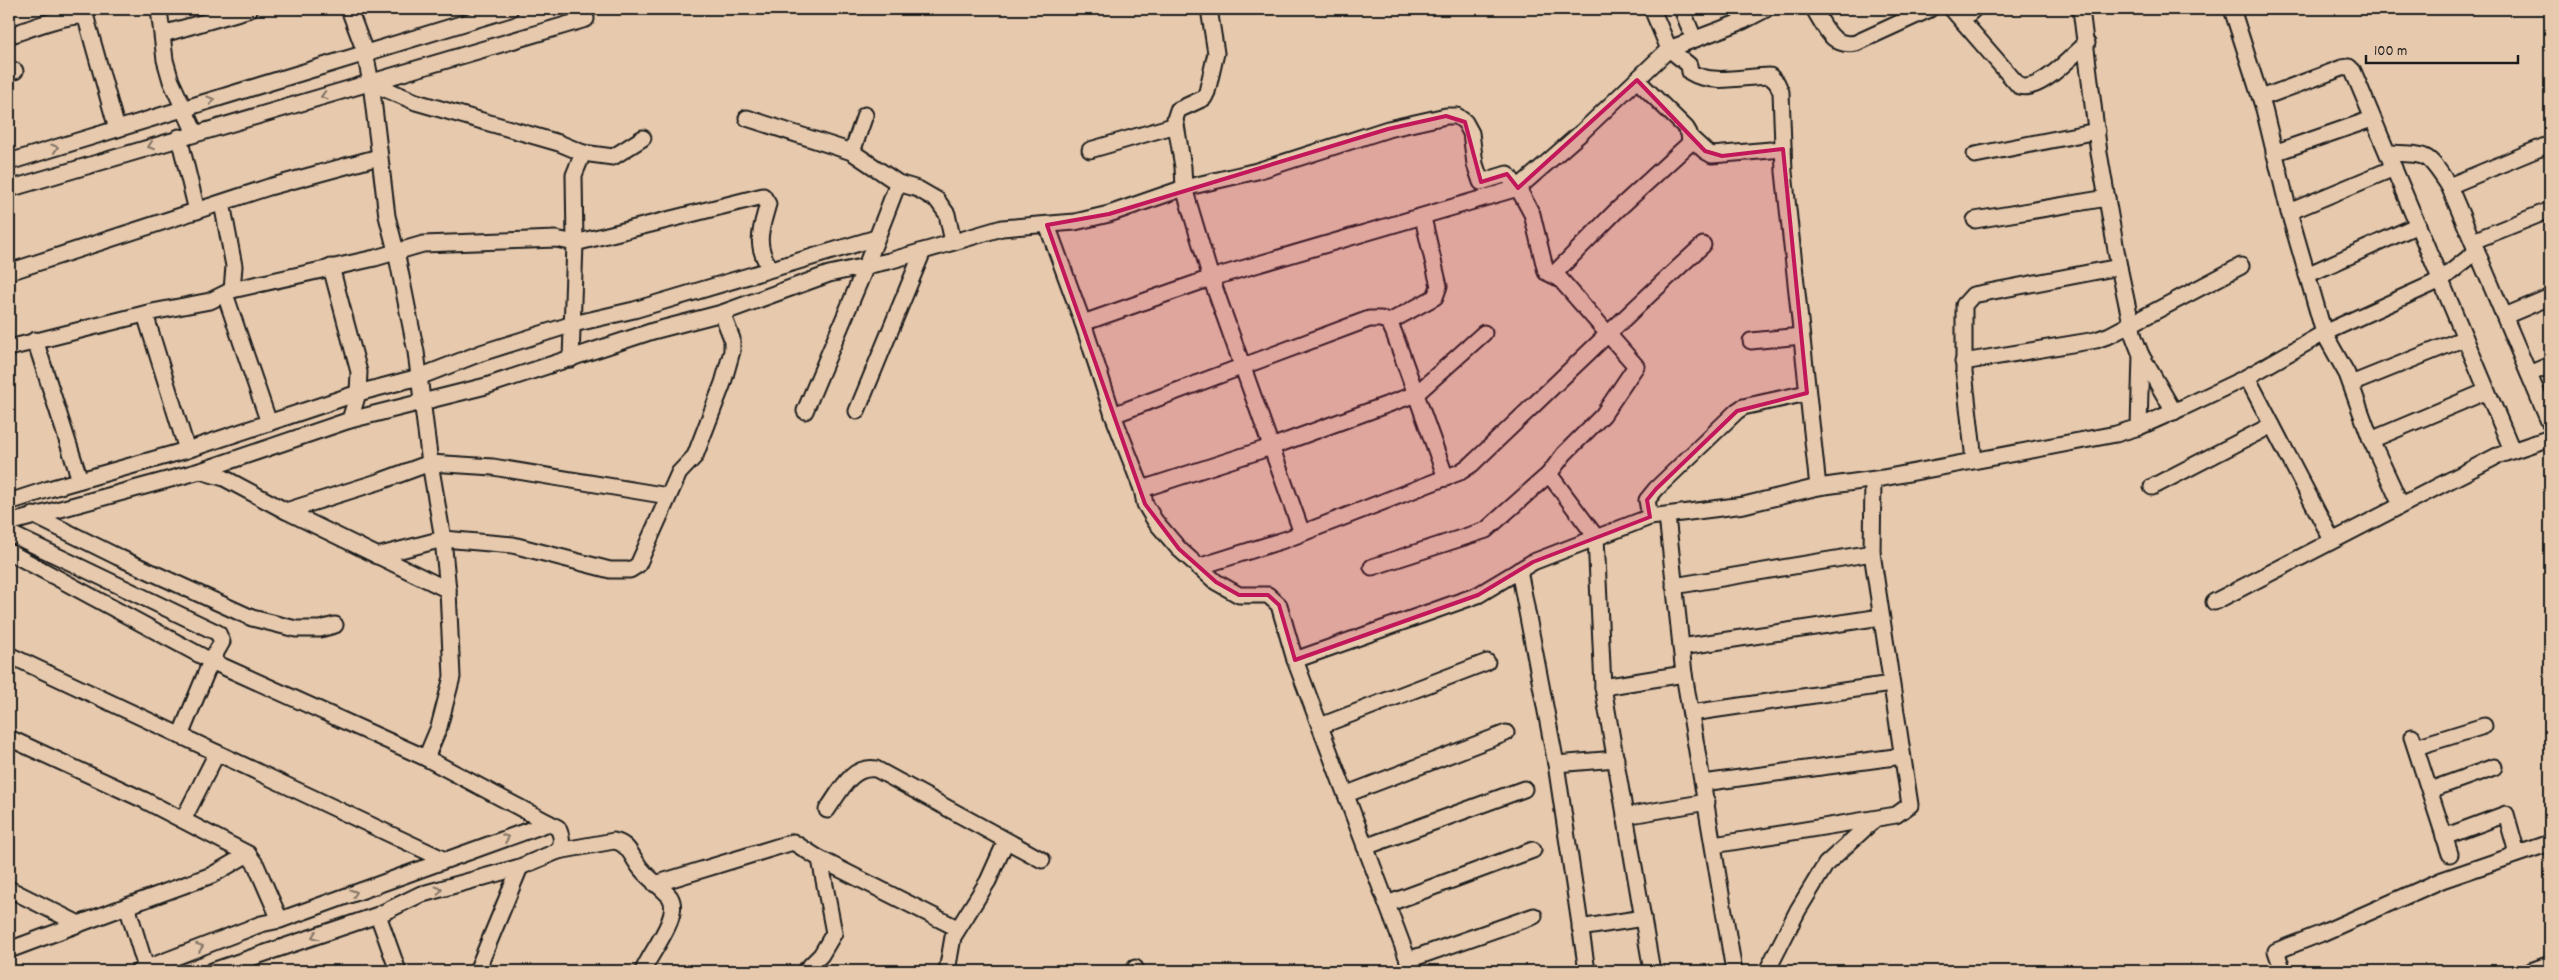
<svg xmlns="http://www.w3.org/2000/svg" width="2559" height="980" font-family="Dekko,sans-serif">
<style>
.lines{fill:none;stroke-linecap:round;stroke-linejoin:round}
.minor-casing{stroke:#1c1c1c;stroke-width:19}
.minor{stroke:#e7caae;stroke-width:15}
.oneway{stroke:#827365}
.marked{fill:#c2185b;fill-opacity:0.2;stroke:#c2185b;stroke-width:4;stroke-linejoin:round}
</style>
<rect width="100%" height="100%" fill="#e7caae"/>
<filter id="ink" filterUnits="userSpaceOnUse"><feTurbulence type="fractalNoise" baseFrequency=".02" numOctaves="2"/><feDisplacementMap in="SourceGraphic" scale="10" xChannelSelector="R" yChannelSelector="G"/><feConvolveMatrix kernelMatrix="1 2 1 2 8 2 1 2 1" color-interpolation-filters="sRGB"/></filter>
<g filter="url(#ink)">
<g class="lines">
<g class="minor-casing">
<g id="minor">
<path d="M 159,9 L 165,60 L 171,81 L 195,133"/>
<path d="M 1209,9 L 1216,53 L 1207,92 L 1204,98 L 1178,110 L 1175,119 L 1183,167 L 1184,188 L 1211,278 L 1518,188 L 1532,214 L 1546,272 L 1560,279 L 1636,366 L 1603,415 L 1564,454 L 1549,474 L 1596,537 L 1603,687 L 1652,971"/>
<path d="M 1652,9 L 1669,49 L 1689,65 L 1690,72 C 1712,86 1745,76 1770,76 L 1777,83 L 1781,92 L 1784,172 L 1818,487 L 1883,478 L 2116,434 L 2139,427 L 2184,407 L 2247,377 L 2324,333 L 2441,280 L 2477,251"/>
<path d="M 1682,9 L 1694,39"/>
<path d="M 1814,9 C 1825,27 1832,48 1856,43 L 1930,9"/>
<path d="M 1952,9 L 2019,86 C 2040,93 2071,56 2087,43"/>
<path d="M 2081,9 L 2099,153 L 2119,267 L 2134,337 L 2141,355 L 2174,412"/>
<path d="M 2232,9 L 2264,109 L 2289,212 L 2324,333 L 2347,374 L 2371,440 L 2401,505"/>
<path d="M 1962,20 L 1974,9"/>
<path d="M 14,34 C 29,29 73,11 86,18 L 117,129"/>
<path d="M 163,34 L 250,9"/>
<path d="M 9,73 L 15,71"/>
<path d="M 2261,98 L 2342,68 L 2349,67 L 2353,71 L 2512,450"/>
<path d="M 865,115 L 852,152 L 898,183 L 918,189 L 937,200 L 947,214 L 953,242"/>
<path d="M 747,118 L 852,152"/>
<path d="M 179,137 L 197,211"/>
<path d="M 1691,138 L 1705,151 L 1712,155 L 1783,149"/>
<path d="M 1090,150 L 1176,125"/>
<path d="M 583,153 L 613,157 L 643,138"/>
<path d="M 2274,153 L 2372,119"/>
<path d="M 2388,153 C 2429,155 2426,151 2449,186 L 2550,424"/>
<path d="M 1975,155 L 2097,131"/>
<path d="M 9,162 L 510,9"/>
<path d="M 2449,186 L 2550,144"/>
<path d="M 9,189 L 586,19 L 582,9"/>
<path d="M 222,203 L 234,266 L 232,290"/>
<path d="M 2289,212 L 2394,168"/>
<path d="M 1975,220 L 2107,198"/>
<path d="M 1047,225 L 1083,323 L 1113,415 L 1142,489 L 1145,504 L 1155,521 L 1179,549 L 1216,582 L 1239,595 L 1268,595 L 1279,605 L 1295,660 L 1408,960 L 1410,971"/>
<path d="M 2473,241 L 2550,210"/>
<path d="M 331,267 L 359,372 L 358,393 L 350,420"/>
<path d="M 9,272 L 269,187 L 379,157"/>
<path d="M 1553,275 L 1616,211 L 1690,143 L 1689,133 L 1686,128 L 1637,80"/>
<path d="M 2307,275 L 2418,225"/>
<path d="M 225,294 L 269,423"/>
<path d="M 145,314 L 187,450"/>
<path d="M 2505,316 L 2550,297"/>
<path d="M 1389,322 L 1435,297 L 1439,286 L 1423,218"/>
<path d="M 1083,323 L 1211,278 L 1302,533"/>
<path d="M 35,340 L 80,480"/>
<path d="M 1751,341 L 1801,336"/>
<path d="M 9,348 L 152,312 L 210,301 L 232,290 L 375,258 L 423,244 L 556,239 L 575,243 L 574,175 L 583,153 L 559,143 L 416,102 L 371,83"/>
<path d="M 571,359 L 575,243 L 763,196 L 768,204 C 761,229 754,244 770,268"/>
<path d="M 1963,362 L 2096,340 L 2110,335 L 2241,266"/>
<path d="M 2529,374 L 2550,365"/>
<path d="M 2247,377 L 2332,540"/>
<path d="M 2351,384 L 2465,338"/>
<path d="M 805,411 L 866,266 L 898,183"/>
<path d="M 857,411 L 923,251"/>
<path d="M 1113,415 L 1369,319 L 1381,319 L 1389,322 L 1394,333 L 1446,478"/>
<path d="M 2139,427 L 2141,355"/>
<path d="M 2371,440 L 2487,391"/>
<path d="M 1974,460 L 1964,372 L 1964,305 L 1973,295 L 2119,267"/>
<path d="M 200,471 L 224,478 L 286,511 L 381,481 L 430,463 L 493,467 L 668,496"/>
<path d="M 2152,487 L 2272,425"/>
<path d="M 1142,489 L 1271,447 L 1416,394 L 1484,333"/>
<path d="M 9,502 L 49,489 L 187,450 L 358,393 L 419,377 L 481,353 L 573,324 L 634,310 L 876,238"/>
<path d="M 286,511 L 448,590"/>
<path d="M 33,515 L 118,557 L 252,618 L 296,629 L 320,629 L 335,625"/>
<path d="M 1667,516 L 1684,674 L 1734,971"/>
<path d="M 1650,517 L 1647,500 L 1656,489 L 1737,411 L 1743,407 L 1807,393"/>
<path d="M 9,523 L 200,471 L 350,420 L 486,386 L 653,331 L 722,313 L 829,274 L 889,261 L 1002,228 L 1075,222 L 1109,214 L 1184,188 L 1257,171 L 1388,129 L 1446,116 L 1457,116 L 1465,122 L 1471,133 L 1475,164 L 1481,182 L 1507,174 L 1518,188 L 1582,132 L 1669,49 L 1743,21 L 1766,9"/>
<path d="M 9,533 L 218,633 L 222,642 L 211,661 L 180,736"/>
<path d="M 9,552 L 211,661 L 426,758"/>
<path d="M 377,556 L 443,539 L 513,545 L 610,570 L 630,570 L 638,565 L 679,473 L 695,456 L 723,383 L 732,351 L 732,339 L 722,313"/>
<path d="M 1198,567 L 1287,539 L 1460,472 L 1472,464 C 1549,391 1625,316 1703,245"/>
<path d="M 1372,567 L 1486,530 L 1549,474"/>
<path d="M 1519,570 L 1556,764 L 1587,971"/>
<path d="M 1674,586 L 1872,553"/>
<path d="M 2214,602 L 2497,456 L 2550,438"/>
<path d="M 1681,647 L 1881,617"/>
<path d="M 9,655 L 445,860"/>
<path d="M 1295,660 L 1478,595 L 1533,562 L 1650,517 L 1744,505 L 1818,487"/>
<path d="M 1603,687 L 1684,674"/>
<path d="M 1691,713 L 1891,684"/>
<path d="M 1320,726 L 1487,662"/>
<path d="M 2412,737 L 2450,854"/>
<path d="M 9,738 L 144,800 L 248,854 L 256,865 L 280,920"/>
<path d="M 2416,747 L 2484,726"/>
<path d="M 1556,764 L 1616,759"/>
<path d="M 1703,783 L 1902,756"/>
<path d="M 2430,790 L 2494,767"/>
<path d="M 1347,794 L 1506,733"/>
<path d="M 827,810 C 840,792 851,765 876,769 L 1042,860"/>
<path d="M 1625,816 L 1707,802"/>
<path d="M 183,820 L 217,753"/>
<path d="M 2444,837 L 2506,814 L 2517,853"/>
<path d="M 1714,845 L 1896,815 L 1910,805 L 1872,553 L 1873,480"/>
<path d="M 1365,847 L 1524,789"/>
<path d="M 558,851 L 614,841 C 630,844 632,859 642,870 C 650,880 662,887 670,897 C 682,916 649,954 643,971"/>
<path d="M 820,859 L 957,928"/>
<path d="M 655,884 L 793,842 L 820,859 L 834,933 L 821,955 L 805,971"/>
<path d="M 9,889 L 79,924"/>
<path d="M 1387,904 L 1533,850"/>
<path d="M 378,915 L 398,971"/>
<path d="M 1580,928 L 1643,918"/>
<path d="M 9,950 L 127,906"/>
<path d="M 1408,960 L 1534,916"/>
<path d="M 1135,968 L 1136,971"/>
<path d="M 139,971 L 261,924 L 280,920 L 549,823"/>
<path d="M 147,971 L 127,906 L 212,875 L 248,854"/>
<path d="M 212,971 L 378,915 L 419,895 L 520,867 L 558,851 C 563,843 562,837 558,828 L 426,758 L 439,727 L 452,677 L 448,590 L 443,539 L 430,463 L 416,352 L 396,251 L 387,216 L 371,83 L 365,52 L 349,9"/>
<path d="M 477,971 L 520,867"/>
<path d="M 947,971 L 953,937 L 988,881 L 1006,841"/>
<path d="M 1767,971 L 1798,910 L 1826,864 L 1874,820"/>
<path d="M 2283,971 L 2276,951 L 2320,934 L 2442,880 L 2550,843"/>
<path d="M 2531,971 L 2550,964"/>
</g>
</g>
<use href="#minor" class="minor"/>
</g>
<defs><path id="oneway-chevron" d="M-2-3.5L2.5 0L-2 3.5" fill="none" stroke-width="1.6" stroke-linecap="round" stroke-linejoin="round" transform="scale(1.25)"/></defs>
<g class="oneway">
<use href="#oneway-chevron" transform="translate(324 96) rotate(164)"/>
<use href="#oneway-chevron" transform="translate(211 100) rotate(-17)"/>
<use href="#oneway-chevron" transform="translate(151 146) rotate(162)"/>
<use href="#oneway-chevron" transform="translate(55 148) rotate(-17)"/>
<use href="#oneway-chevron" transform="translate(506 838) rotate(-20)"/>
<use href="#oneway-chevron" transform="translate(439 890) rotate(-15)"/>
<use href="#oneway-chevron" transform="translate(354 893) rotate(-20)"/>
<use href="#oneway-chevron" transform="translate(315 936) rotate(161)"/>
<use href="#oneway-chevron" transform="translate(200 947) rotate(-21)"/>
</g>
</g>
<path class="marked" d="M 1637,80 L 1705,151 L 1722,156 L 1783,149 L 1807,393 L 1737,411 L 1656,489 L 1647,500 L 1650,517 L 1533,562 L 1478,595 L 1295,660 L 1279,605 L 1268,595 L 1239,595 L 1216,582 L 1179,549 L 1145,504 L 1047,225 L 1109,214 L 1388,129 L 1446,116 L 1465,122 L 1481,182 L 1507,174 L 1518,188 Z"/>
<rect width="2559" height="980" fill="none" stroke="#e7caae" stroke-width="30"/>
<rect x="15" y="15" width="2529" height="950" fill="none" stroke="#1c1c1c" stroke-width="2" filter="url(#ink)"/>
<path d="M2366 55v8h152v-8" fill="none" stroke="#1c1c1c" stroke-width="2.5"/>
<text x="2374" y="55" font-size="15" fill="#1c1c1c" stroke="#e7caae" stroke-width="4" paint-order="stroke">100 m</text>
</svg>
